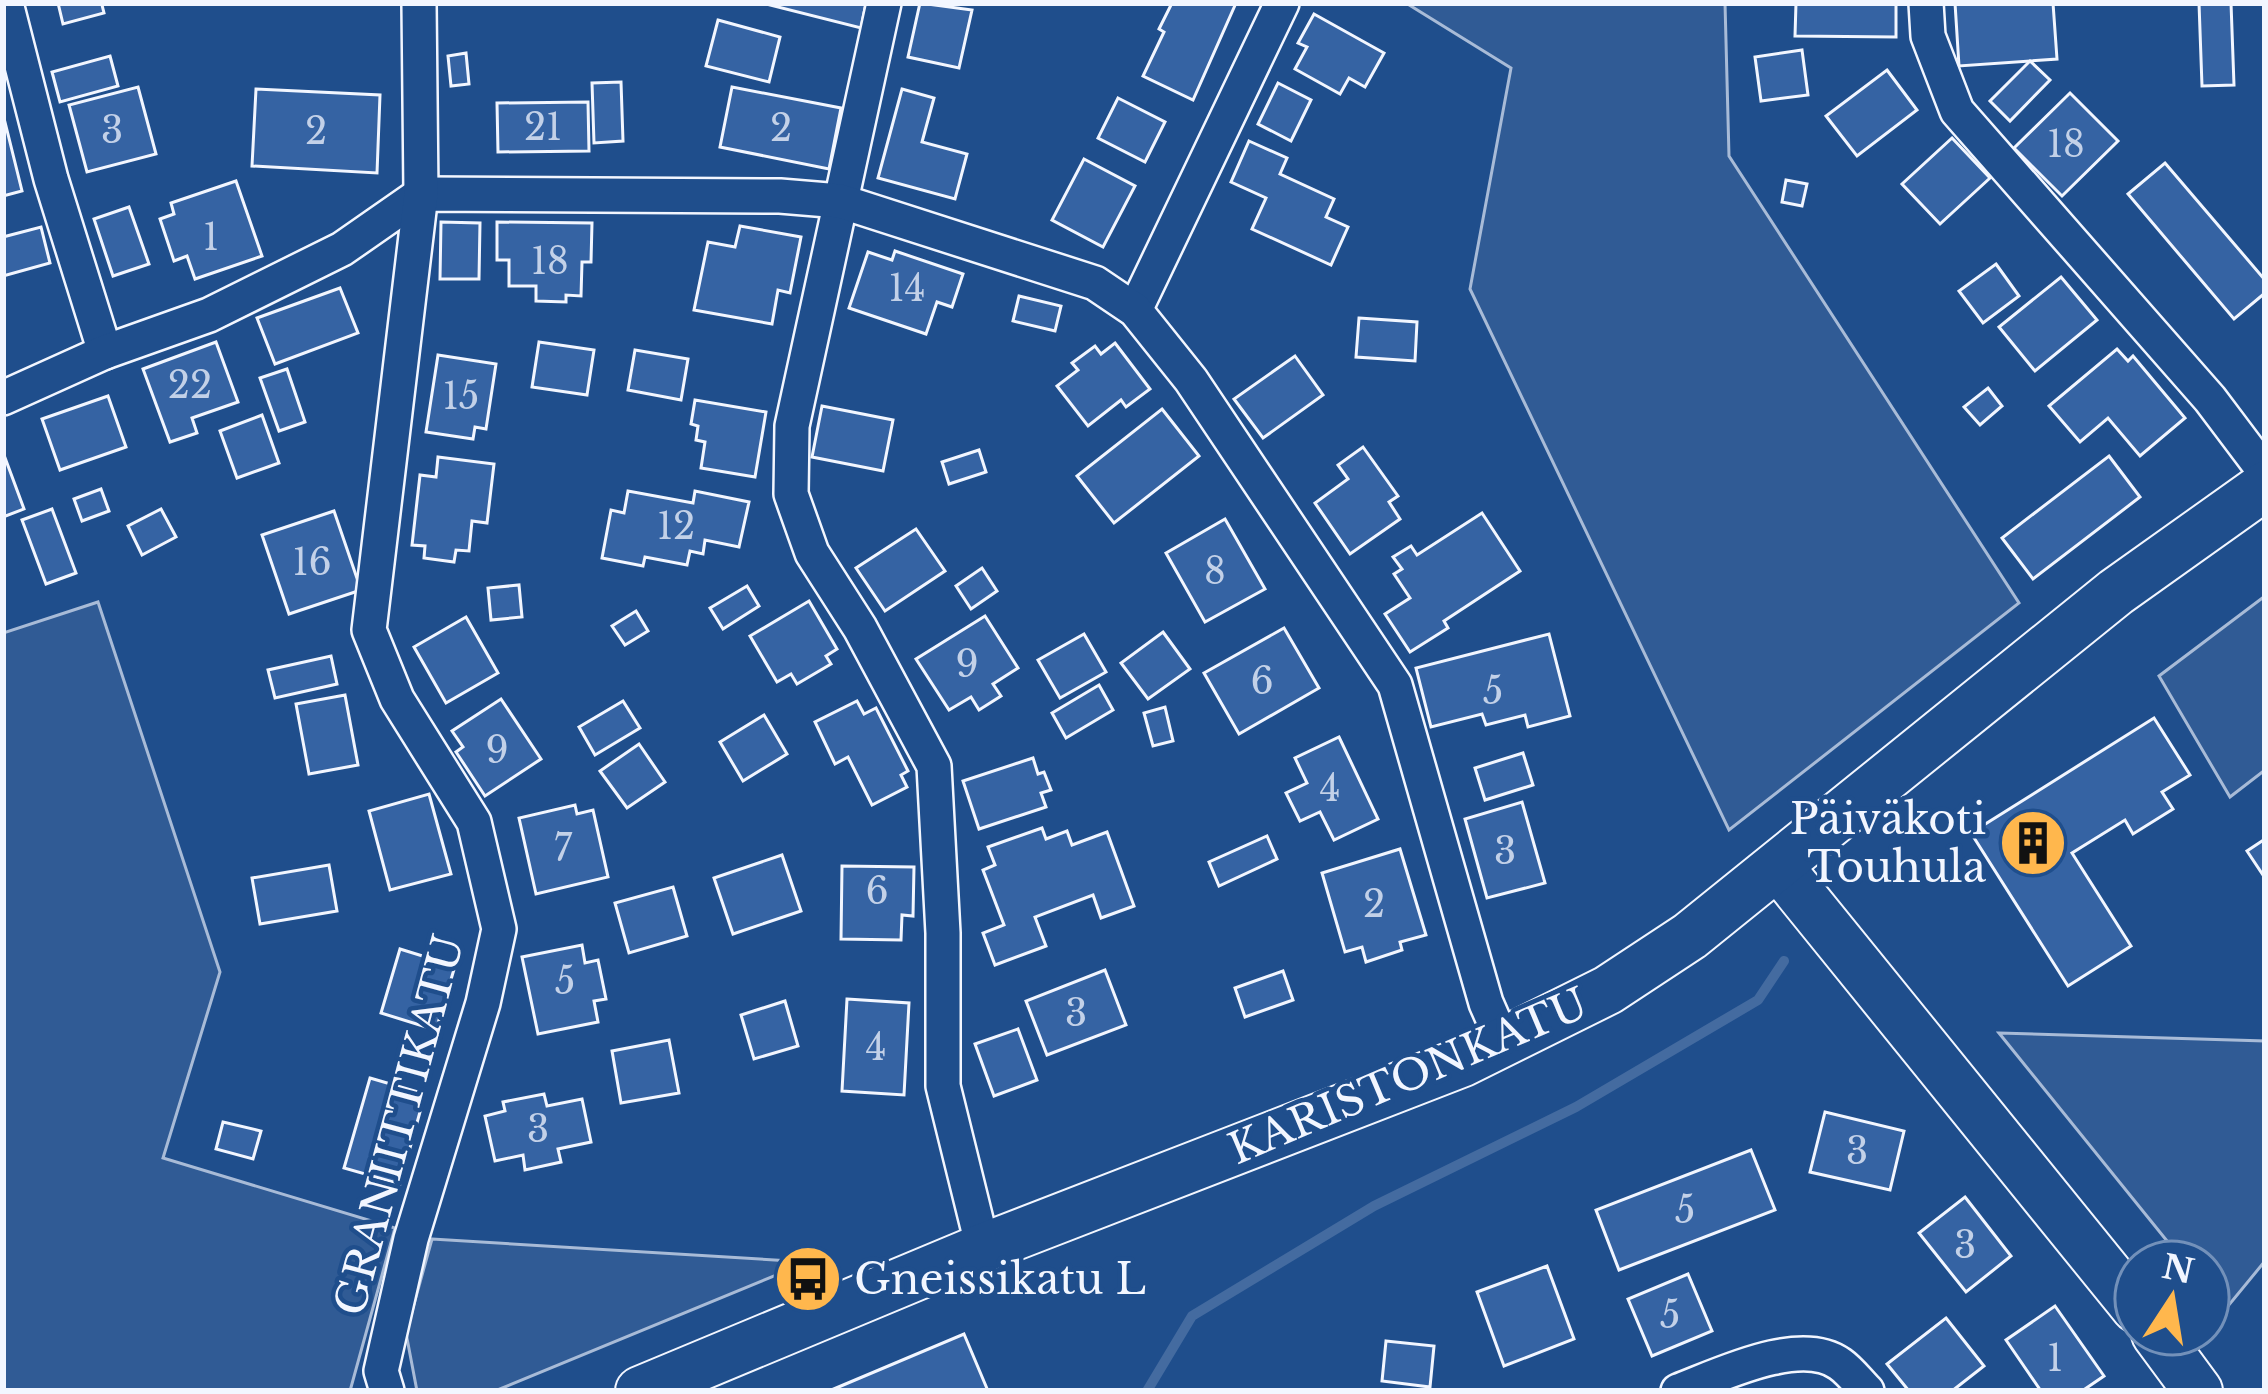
<svg xmlns="http://www.w3.org/2000/svg" width="2268" height="1394" font-family="'Libre Baskerville',serif">
<style>
.built{fill:#305b95;stroke:#a8bbd7;stroke-width:3}
.lines{fill:none;stroke-linecap:round;stroke-linejoin:round}
.stream{stroke:#446ba0;stroke-width:10}
.building{fill:#3563a3;stroke:#f2f6ff;stroke-width:3}
.street-casing{stroke:#f2f6ff;stroke-width:38}
.secondary-casing{stroke:#f2f6ff;stroke-width:52}
.street{stroke:#1f4e8c;stroke-width:33}
.secondary{stroke:#1f4e8c;stroke-width:48}
.labels{text-anchor:middle;stroke-width:9;stroke-linejoin:round;paint-order:stroke}
.number-label{font-size:36px;fill:#c3d1e8}
.poi-label{font-size:42px;fill:#f2f6ff;stroke:#1f4e8c;text-anchor:end}
.street-label{font-size:42px;fill:#f2f6ff;stroke:#1f4e8c}
</style>
<rect width="100%" height="100%" fill="#1f4e8c"/>
<g class="built">
<path d="M 1406,3 L 1725,3 L 1729,156 L 2019,603 L 1729,830 L 1470,289 L 1511,68 Z"/>
<path d="M 2265,596 L 2265,770 L 2230,797 L 2159,676 Z"/>
<path d="M 98,602 L 220,972 L 163,1158 L 395,1228 L 350,1391 L 3,1391 L 3,633 Z"/>
<path d="M 1999,1033 L 2265,1041 L 2265,1261 L 2224,1311 L 2208,1292 L 2208,1262 L 2184,1262 Z"/>
<path d="M 432,1239 L 808,1262 L 495,1391 L 417,1391 L 406,1333 Z"/>
</g>
<g class="lines">
<path class="stream" d="M 1147,1391 L 1192,1316 L 1374,1206 L 1576,1107 L 1758,1000 L 1784,961"/>
</g>
<g class="building">
<path d="M 58,3 L 111,3 L 102,5 L 104,13 L 63,24 Z"/>
<path d="M 762,3 L 866,3 L 861,28 Z"/>
<path d="M 920,3 L 972,10 L 959,68 L 908,57 Z"/>
<path d="M 1172,3 L 1236,3 L 1193,100 L 1143,76 L 1164,32 L 1159,29 Z"/>
<path d="M 1796,3 L 1896,3 L 1896,37 L 1795,36 Z"/>
<path d="M 1955,3 L 2053,3 L 2057,59 L 1959,66 Z"/>
<path d="M 2199,3 L 2231,3 L 2234,85 L 2202,86 Z"/>
<path d="M 1314,14 L 1384,53 L 1365,87 L 1349,78 L 1340,94 L 1295,69 L 1307,47 L 1298,43 Z"/>
<path d="M 718,20 L 780,37 L 769,82 L 706,66 Z"/>
<path d="M 1802,50 L 1808,95 L 1761,101 L 1755,57 Z"/>
<path d="M 466,53 L 469,84 L 451,86 L 448,56 Z"/>
<path d="M 110,56 L 118,86 L 60,102 L 52,72 Z"/>
<path d="M 2030,61 L 2050,80 L 2010,121 L 1990,101 Z"/>
<path d="M 1887,70 L 1917,110 L 1857,156 L 1826,116 Z"/>
<path d="M 621,82 L 623,141 L 594,143 L 592,83 Z"/>
<path d="M 1278,83 L 1311,100 L 1291,141 L 1258,124 Z"/>
<path d="M 138,87 L 156,154 L 87,172 L 69,105 Z"/>
<path d="M 732,87 L 841,108 L 829,169 L 720,147 Z"/>
<path d="M 256,89 L 380,95 L 377,173 L 252,166 Z"/>
<path d="M 902,89 L 934,98 L 922,142 L 967,154 L 955,199 L 878,178 Z"/>
<path d="M 2070,93 L 2118,141 L 2062,196 L 2014,148 Z"/>
<path d="M 1118,98 L 1165,122 L 1145,162 L 1098,138 Z"/>
<path d="M 588,102 L 589,151 L 498,152 L 497,103 Z"/>
<path d="M 3,114 L 22,191 L 3,196 Z"/>
<path d="M 1952,138 L 1990,178 L 1940,224 L 1902,184 Z"/>
<path d="M 1249,141 L 1287,158 L 1280,174 L 1334,199 L 1326,217 L 1348,227 L 1331,265 L 1252,229 L 1266,198 L 1231,182 Z"/>
<path d="M 1084,159 L 1135,186 L 1103,247 L 1052,220 Z"/>
<path d="M 2165,163 L 2265,280 L 2265,293 L 2234,319 L 2128,194 Z"/>
<path d="M 1786,180 L 1807,184 L 1802,206 L 1782,202 Z"/>
<path d="M 236,181 L 262,256 L 195,279 L 187,256 L 174,261 L 160,219 L 174,214 L 171,203 Z"/>
<path d="M 129,207 L 149,264 L 113,276 L 94,219 Z"/>
<path d="M 441,222 L 480,223 L 479,279 L 440,279 Z"/>
<path d="M 497,222 L 592,223 L 591,262 L 582,262 L 581,296 L 566,295 L 566,302 L 536,301 L 536,286 L 509,286 L 509,260 L 497,260 Z"/>
<path d="M 740,226 L 801,237 L 790,293 L 778,290 L 772,324 L 694,310 L 708,242 L 735,247 Z"/>
<path d="M 41,227 L 50,263 L 3,276 L 3,237 Z"/>
<path d="M 895,251 L 963,274 L 952,307 L 937,302 L 926,334 L 849,308 L 868,252 L 892,260 Z"/>
<path d="M 1996,264 L 2019,296 L 1983,323 L 1959,291 Z"/>
<path d="M 2061,277 L 2097,320 L 2035,371 L 1999,327 Z"/>
<path d="M 340,288 L 358,333 L 275,364 L 257,318 Z"/>
<path d="M 1019,296 L 1061,306 L 1055,331 L 1013,321 Z"/>
<path d="M 1359,318 L 1417,322 L 1415,361 L 1356,357 Z"/>
<path d="M 216,342 L 238,402 L 192,418 L 197,433 L 170,442 L 143,369 Z"/>
<path d="M 539,342 L 594,350 L 587,395 L 532,387 Z"/>
<path d="M 1115,343 L 1150,389 L 1126,407 L 1121,400 L 1088,426 L 1057,386 L 1078,370 L 1072,363 L 1095,346 L 1101,354 Z"/>
<path d="M 2117,349 L 2128,361 L 2133,356 L 2185,418 L 2140,456 L 2108,418 L 2080,442 L 2049,406 Z"/>
<path d="M 635,350 L 688,359 L 681,400 L 628,390 Z"/>
<path d="M 438,355 L 496,364 L 486,429 L 475,427 L 473,439 L 426,432 Z"/>
<path d="M 1295,356 L 1323,395 L 1263,438 L 1234,399 Z"/>
<path d="M 287,369 L 305,422 L 279,431 L 260,378 Z"/>
<path d="M 1988,388 L 2002,406 L 1980,425 L 1964,407 Z"/>
<path d="M 108,396 L 126,447 L 60,470 L 42,419 Z"/>
<path d="M 695,400 L 766,412 L 755,477 L 701,468 L 705,442 L 696,440 L 698,426 L 691,424 Z"/>
<path d="M 822,406 L 893,420 L 883,471 L 812,457 Z"/>
<path d="M 1162,409 L 1199,456 L 1114,523 L 1077,476 Z"/>
<path d="M 262,415 L 279,463 L 237,478 L 220,431 Z"/>
<path d="M 1363,447 L 1398,496 L 1389,502 L 1400,519 L 1350,554 L 1315,503 L 1348,479 L 1338,465 Z"/>
<path d="M 979,450 L 986,472 L 949,484 L 942,462 Z"/>
<path d="M 4,455 L 24,509 L 3,517 L 3,456 Z"/>
<path d="M 2109,456 L 2140,497 L 2033,579 L 2002,538 Z"/>
<path d="M 438,457 L 494,464 L 487,523 L 472,521 L 469,551 L 456,550 L 454,562 L 424,558 L 425,546 L 412,545 L 420,475 L 436,477 Z"/>
<path d="M 101,489 L 109,511 L 82,521 L 74,499 Z"/>
<path d="M 628,491 L 693,503 L 695,491 L 749,502 L 739,547 L 705,540 L 703,554 L 690,551 L 687,565 L 645,557 L 643,566 L 602,558 L 611,510 L 624,513 Z"/>
<path d="M 52,509 L 76,573 L 46,584 L 22,520 Z"/>
<path d="M 161,509 L 176,537 L 142,555 L 128,526 Z"/>
<path d="M 334,511 L 361,590 L 289,614 L 262,535 Z"/>
<path d="M 1482,513 L 1520,571 L 1444,621 L 1448,628 L 1410,652 L 1385,614 L 1410,598 L 1394,574 L 1402,569 L 1393,557 L 1411,546 L 1417,555 Z"/>
<path d="M 1225,519 L 1265,589 L 1205,622 L 1166,553 Z"/>
<path d="M 916,529 L 945,571 L 885,611 L 856,568 Z"/>
<path d="M 982,568 L 997,591 L 971,609 L 956,586 Z"/>
<path d="M 519,585 L 522,617 L 491,620 L 488,588 Z"/>
<path d="M 747,586 L 759,606 L 723,629 L 710,608 Z"/>
<path d="M 809,601 L 837,649 L 826,656 L 831,664 L 797,684 L 791,674 L 777,682 L 750,636 Z"/>
<path d="M 636,611 L 648,631 L 625,645 L 612,626 Z"/>
<path d="M 985,616 L 1018,668 L 993,684 L 1001,696 L 979,710 L 971,697 L 949,710 L 916,659 Z"/>
<path d="M 466,617 L 498,673 L 446,703 L 414,647 Z"/>
<path d="M 1284,628 L 1319,688 L 1239,734 L 1204,673 Z"/>
<path d="M 1163,632 L 1190,669 L 1148,699 L 1121,663 Z"/>
<path d="M 1084,634 L 1106,672 L 1060,698 L 1038,660 Z"/>
<path d="M 1549,634 L 1570,716 L 1528,727 L 1525,715 L 1486,725 L 1482,714 L 1431,727 L 1416,668 Z"/>
<path d="M 331,656 L 337,684 L 275,698 L 268,670 Z"/>
<path d="M 1099,685 L 1113,710 L 1066,738 L 1052,713 Z"/>
<path d="M 345,695 L 358,765 L 309,774 L 296,704 Z"/>
<path d="M 501,699 L 541,759 L 485,796 L 456,752 L 463,747 L 452,731 Z"/>
<path d="M 623,701 L 640,728 L 595,755 L 579,727 Z"/>
<path d="M 857,701 L 864,714 L 876,708 L 908,771 L 901,775 L 907,787 L 872,805 L 848,757 L 835,764 L 815,722 Z"/>
<path d="M 1165,707 L 1173,741 L 1153,746 L 1144,713 Z"/>
<path d="M 764,715 L 787,754 L 743,781 L 720,742 Z"/>
<path d="M 2154,718 L 2190,775 L 2162,792 L 2173,809 L 2133,834 L 2125,820 L 2072,853 L 2131,946 L 2068,986 L 1971,833 Z"/>
<path d="M 1339,737 L 1378,819 L 1334,840 L 1320,812 L 1300,821 L 1286,793 L 1307,783 L 1295,758 Z"/>
<path d="M 639,744 L 665,782 L 627,808 L 600,771 Z"/>
<path d="M 1523,753 L 1533,785 L 1485,800 L 1475,768 Z"/>
<path d="M 1033,758 L 1038,774 L 1044,772 L 1051,790 L 1041,793 L 1046,807 L 979,829 L 963,781 Z"/>
<path d="M 429,794 L 451,874 L 390,890 L 369,811 Z"/>
<path d="M 1522,802 L 1545,883 L 1487,898 L 1465,819 Z"/>
<path d="M 575,805 L 577,814 L 593,810 L 608,877 L 536,894 L 519,818 Z"/>
<path d="M 1042,828 L 1046,839 L 1067,831 L 1072,845 L 1107,832 L 1134,906 L 1101,918 L 1093,895 L 1035,917 L 1046,946 L 995,965 L 983,933 L 1004,925 L 983,870 L 995,865 L 988,847 Z"/>
<path d="M 1267,836 L 1277,859 L 1219,886 L 1209,862 Z"/>
<path d="M 2265,839 L 2265,878 L 2247,851 Z"/>
<path d="M 1400,849 L 1426,935 L 1400,942 L 1402,950 L 1366,962 L 1362,947 L 1345,952 L 1322,873 Z"/>
<path d="M 782,855 L 801,911 L 733,934 L 714,878 Z"/>
<path d="M 329,865 L 337,911 L 260,924 L 252,878 Z"/>
<path d="M 842,866 L 914,867 L 913,916 L 902,915 L 901,940 L 841,939 Z"/>
<path d="M 673,887 L 687,936 L 629,953 L 615,903 Z"/>
<path d="M 582,945 L 585,963 L 598,960 L 606,999 L 594,1001 L 598,1022 L 538,1034 L 522,957 Z"/>
<path d="M 400,949 L 455,966 L 436,1030 L 381,1013 Z"/>
<path d="M 1105,970 L 1126,1025 L 1047,1055 L 1026,1001 Z"/>
<path d="M 1283,971 L 1293,1000 L 1245,1017 L 1235,988 Z"/>
<path d="M 847,999 L 909,1003 L 904,1095 L 842,1091 Z"/>
<path d="M 785,1001 L 798,1046 L 754,1059 L 741,1015 Z"/>
<path d="M 1018,1029 L 1037,1080 L 994,1096 L 975,1044 Z"/>
<path d="M 669,1040 L 679,1093 L 621,1103 L 612,1051 Z"/>
<path d="M 370,1078 L 425,1094 L 400,1184 L 344,1168 Z"/>
<path d="M 544,1094 L 547,1106 L 582,1099 L 591,1142 L 558,1149 L 561,1162 L 525,1170 L 523,1155 L 495,1161 L 485,1116 L 505,1111 L 503,1102 Z"/>
<path d="M 1825,1112 L 1904,1131 L 1890,1190 L 1810,1172 Z"/>
<path d="M 223,1122 L 261,1131 L 253,1159 L 216,1149 Z"/>
<path d="M 1751,1150 L 1775,1210 L 1619,1270 L 1596,1210 Z"/>
<path d="M 1965,1197 L 2011,1256 L 1966,1292 L 1919,1233 Z"/>
<path d="M 1547,1266 L 1574,1339 L 1504,1366 L 1477,1292 Z"/>
<path d="M 1688,1274 L 1712,1331 L 1652,1356 L 1628,1299 Z"/>
<path d="M 2055,1306 L 2104,1376 L 2082,1391 L 2041,1391 L 2006,1340 Z"/>
<path d="M 1946,1318 L 1984,1366 L 1952,1391 L 1909,1391 L 1887,1364 Z"/>
<path d="M 964,1334 L 988,1391 L 829,1391 Z"/>
<path d="M 1386,1341 L 1434,1346 L 1430,1387 L 1382,1381 Z"/>
</g>
<g class="lines">
<g class="street-casing">
<g id="street">
<path d="M 6,3 L 51,179 L 105,352"/>
<path d="M 884,3 L 792,426 L 791,494 L 812,553 L 860,628 L 934,766 L 943,933 L 943,1086 L 983,1248"/>
<path d="M 1926,3 L 1928,36 L 1957,111 L 2210,399 L 2265,472"/>
<path d="M 1135,310 L 1282,3"/>
<path d="M 3,398 L 105,352 L 209,315 L 342,249 L 421,194 L 780,196 L 840,201 L 1095,283 L 1135,310 L 1191,380 L 1395,685 L 1486,1003 L 1504,1044"/>
<path d="M 387,1391 L 381,1371 L 411,1239 L 483,1003 L 499,929 L 474,822 L 397,699 L 369,630 L 421,194 L 419,3"/>
<path d="M 1678,1391 C 1718,1376 1800,1335 1840,1364 C 1850,1371 1858,1382 1867,1391"/>
</g>
</g>
<g class="secondary-casing">
<g id="secondary">
<path d="M 1778,866 L 2136,1308"/>
<path d="M 2156,1334 L 2198,1391"/>
<path d="M 640,1391 L 983,1248 L 1463,1062 L 1608,990 L 1690,936 L 2116,592 L 2265,486"/>
</g>
</g>
<use href="#street" class="street"/>
<use href="#secondary" class="secondary"/>
</g>
<defs>
<g id="building-disc" transform="scale(3.45)"><circle r="9.5" fill="#ffb74d" stroke="#1f4e8c"/><path d="M-4-6H4V6H1V3H-1V6H-4ZM-2.5-4.3h1.7v1.8h-1.7ZM.8-4.3h1.7v1.8H.8ZM-2.5-1h1.7V.8h-1.7ZM.8-1h1.7V.8H.8Z" fill="#111"/></g>
<g id="bus-disc" transform="scale(3.45)"><circle r="9.5" fill="#ffb74d" stroke="#1f4e8c"/><path d="M-5-6H5V4H4V6H2V4H-2V6H-4V4H-5ZM-3.5-4V0h7V-4ZM-3.5 1.2v1.5H-2V1.2ZM2 1.2v1.5H3.5V1.2Z" fill="#111"/></g>
</defs>
<g fill-rule="evenodd">
<use href="#building-disc" x="2033" y="843"/>
<use href="#bus-disc" x="808" y="1279"/>
</g>
<g class="labels">
<g class="number-label">
<text x="543" y="140">21</text>
<text x="781" y="141">2</text>
<text x="112" y="143">3</text>
<text x="316" y="144">2</text>
<text x="2066" y="157">18</text>
<text x="211" y="250">1</text>
<text x="550" y="274">18</text>
<text x="907" y="301">14</text>
<text x="190" y="398">22</text>
<text x="461" y="409">15</text>
<text x="676" y="539">12</text>
<text x="312" y="575">16</text>
<text x="1215" y="584">8</text>
<text x="967" y="677">9</text>
<text x="1262" y="694">6</text>
<text x="1493" y="704">5</text>
<text x="497" y="763">9</text>
<text x="1330" y="801">4</text>
<text x="563" y="861">7</text>
<text x="1505" y="864">3</text>
<text x="877" y="904">6</text>
<text x="1374" y="917">2</text>
<text x="565" y="994">5</text>
<text x="1076" y="1026">3</text>
<text x="876" y="1060">4</text>
<text x="538" y="1142">3</text>
<text x="1857" y="1164">3</text>
<text x="1685" y="1223">5</text>
<text x="1965" y="1258">3</text>
<text x="1670" y="1328">5</text>
<text x="2055" y="1371">1</text>
</g>
<g class="poi-label">
<text x="1986" y="834">Päiväkoti<tspan x="1986" dy="48">Touhula</tspan></text>
<text x="854" y="1294" text-anchor="start">Gneissikatu L</text>
</g>
<g class="street-label">
<text transform="translate(1408 1076) rotate(-23)" y="15">KARISTONKATU</text>
<text transform="translate(399 1125) rotate(-75)" y="15">GRANIITTIKATU</text>
</g>
</g>
<rect width="2268" height="1394" fill="none" stroke="#f2f6ff" stroke-width="12"/>
<g transform="translate(2172 1298) rotate(12)"><circle r="57" fill="#1f4e8c" stroke="#7391ba" stroke-width="3"/>
<path d="M0-9L21 45L0 30L-21 45Z" fill="#ffb74d"/>
<text y="-18" font-size="33" font-weight="bold" text-anchor="middle" fill="#f2f6ff">N</text>
</g>
</svg>
